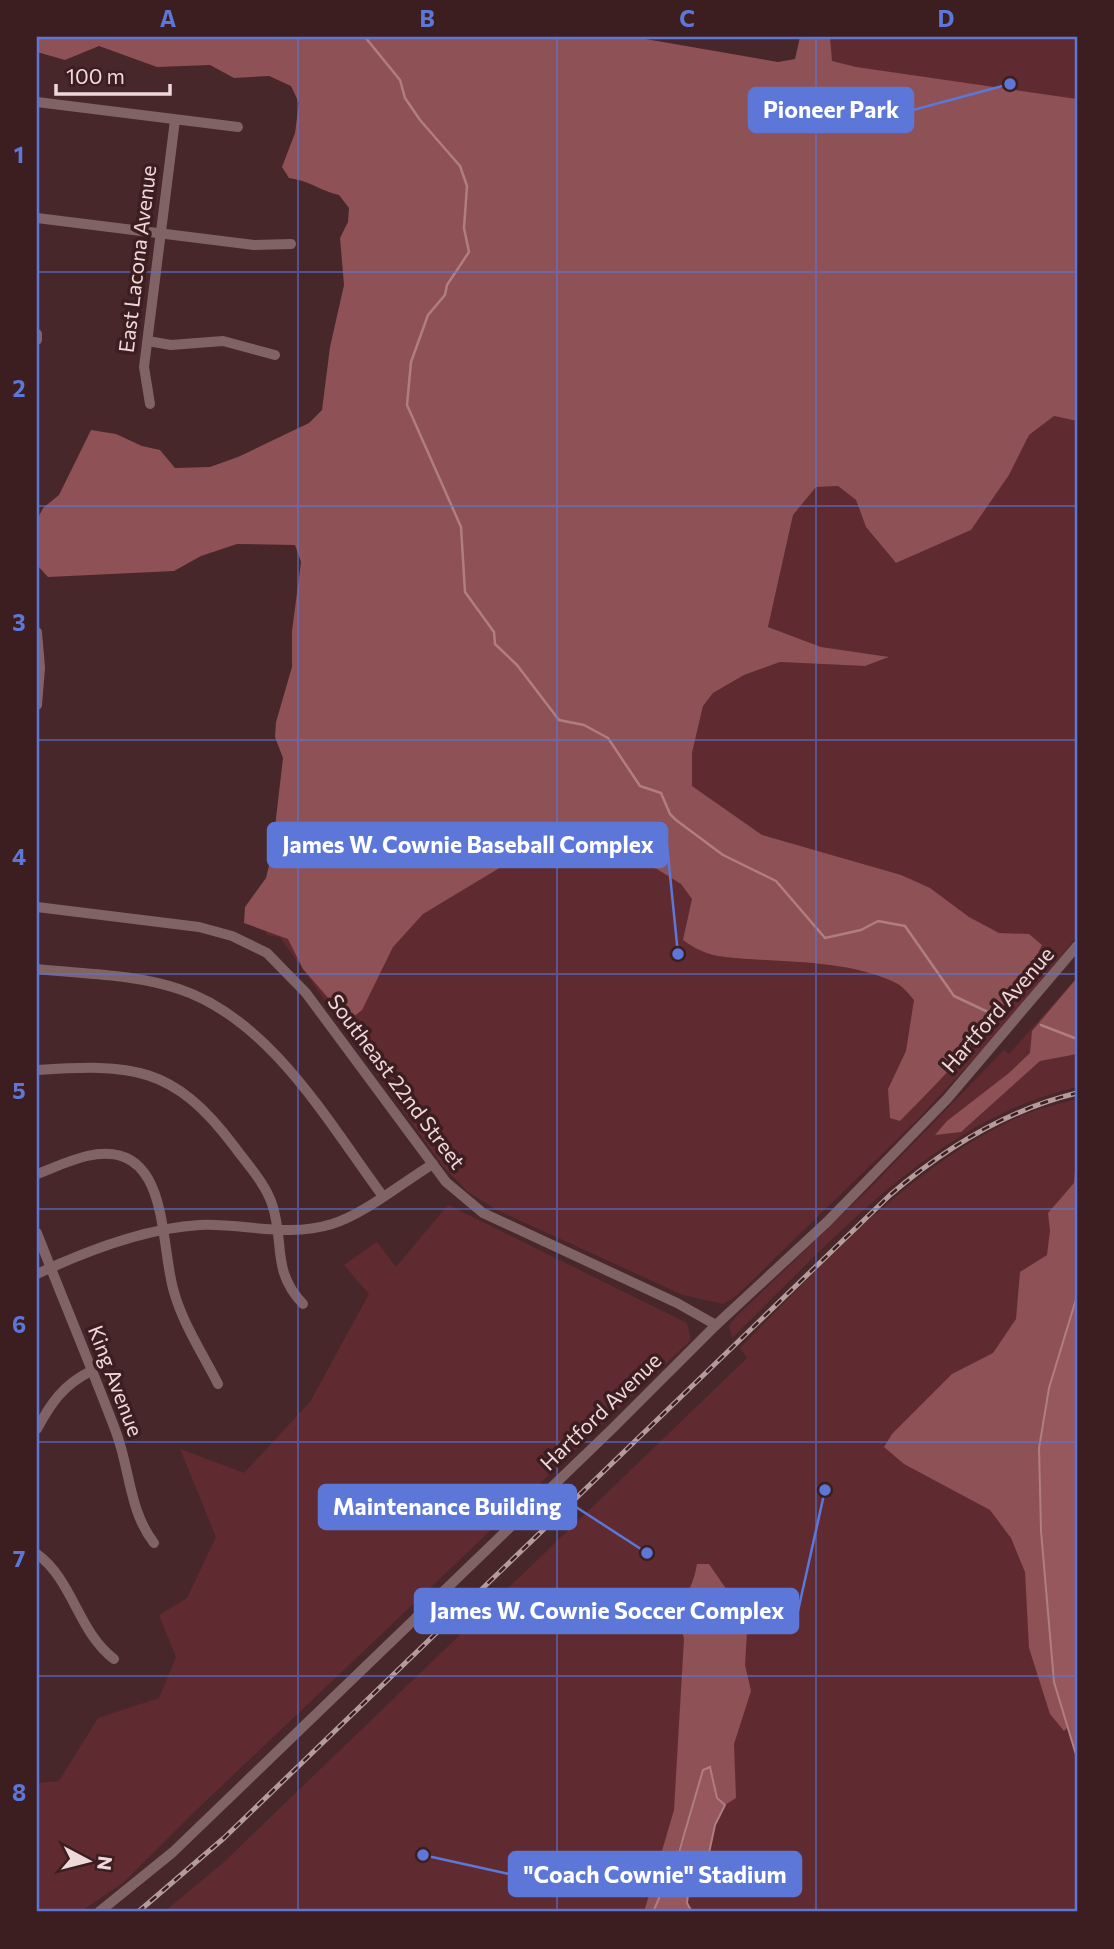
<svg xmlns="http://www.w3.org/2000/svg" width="1114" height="1949" font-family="Commissioner,sans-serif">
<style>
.green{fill:#602b30}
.forest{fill:#8e5155}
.water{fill:#96585d;stroke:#b07e82;stroke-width:2}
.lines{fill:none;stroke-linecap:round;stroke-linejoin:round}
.stream{stroke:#b07e82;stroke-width:2.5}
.minor{stroke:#806364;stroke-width:10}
.rail-casing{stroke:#b49b9c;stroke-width:5}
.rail{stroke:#3c1e20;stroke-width:2.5;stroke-dasharray:8;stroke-linecap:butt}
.grid{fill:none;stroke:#5c77d8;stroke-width:2;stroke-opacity:0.55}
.labels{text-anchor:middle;stroke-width:7;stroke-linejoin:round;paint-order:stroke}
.street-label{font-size:21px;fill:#eed8d9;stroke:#3c1e20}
.leader{fill:none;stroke:#5c77d8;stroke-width:2.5}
.callout-dot{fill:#5c77d8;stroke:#3c1e20;stroke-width:2.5}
.callout{fill:#5c77d8;stroke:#5c77d8;stroke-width:2.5}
.callout-label{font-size:23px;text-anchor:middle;font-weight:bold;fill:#fff}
.neatline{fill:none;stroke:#5c77d8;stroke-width:2.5}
.grid-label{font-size:23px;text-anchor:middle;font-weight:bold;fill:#5c77d8}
</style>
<rect width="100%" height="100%" fill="#47272a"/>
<g class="green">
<path d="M 811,37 L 1077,37 L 1077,101 L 807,67 Z"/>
<path d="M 1054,416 L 1077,421 L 1077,936 L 1006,1025 L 916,1121 L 736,1296 L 723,1304 L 683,1295 L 495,1209 L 467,1191 L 442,1165 L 280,937 L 266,935 L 309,592 L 682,769 L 691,784 L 692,753 L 703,706 L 713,693 L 744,675 L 780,662 L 865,666 L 887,658 L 821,647 L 768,627 L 793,515 L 816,487 L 838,486 L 856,500 L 866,527 L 896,563 L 971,530 L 1009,475 L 1029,435 Z"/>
<path d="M 1077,977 L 1077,1087 C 936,1119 832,1241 732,1338 L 729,1325 L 737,1316 L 875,1183 L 1004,1050 L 1009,1054 Z"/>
<path d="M 1077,1099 L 1077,1296 L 1066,1331 L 1054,1682 L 1077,1758 L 1077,1912 L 164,1912 L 223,1863 L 747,1358 L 740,1348 C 824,1263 910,1166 1021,1116 C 1039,1108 1059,1104 1077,1099 Z"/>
<path d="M 448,1205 L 687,1323 L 691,1340 L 191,1815 L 124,1882 L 80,1912 L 37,1912 L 37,1783 L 59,1781 L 98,1718 L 159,1698 L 176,1657 L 159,1615 L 187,1598 L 216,1537 L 180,1449 L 244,1473 L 310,1402 L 369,1294 L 344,1265 L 377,1242 L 396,1267 Z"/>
</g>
<g class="forest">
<path d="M 37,37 L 634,37 L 778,62 L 795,59 L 800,37 L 830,37 L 832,61 L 856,67 L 1077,99 L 1077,421 L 1054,416 L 1029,435 L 1009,475 L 971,530 L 896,563 L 866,527 L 856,500 L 838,486 L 816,487 L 793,515 L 768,627 L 821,647 L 889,657 L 865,666 L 780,662 L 744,675 L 713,693 L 703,706 L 692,753 L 692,786 L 762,835 L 901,875 L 930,888 L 969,917 L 999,933 L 1029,934 L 1042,945 C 1013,1007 948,1072 900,1121 L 890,1118 L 888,1089 L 906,1051 L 914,1000 C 909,994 902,985 894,982 C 852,962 795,962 749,959 C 722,957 706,957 683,940 L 692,899 L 681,884 L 657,869 L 585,847 L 535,860 L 506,864 L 423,914 L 393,947 L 362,1010 L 352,1018 L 344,1016 L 303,969 L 288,939 L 244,923 L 245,907 L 266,878 L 272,853 L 283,758 L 275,737 L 276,722 L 292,667 L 292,631 L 301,562 L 295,545 L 237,544 L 201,556 L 174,571 L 48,577 L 37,565 L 37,520 L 43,508 L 59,495 L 91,430 L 116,434 L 142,446 L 160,450 L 175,468 L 210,467 L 238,457 L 309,423 L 322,410 L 330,347 L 344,285 L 340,238 L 348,222 L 349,208 L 339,195 C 321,191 308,180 289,178 L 282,167 L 295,133 L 299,103 L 291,86 L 269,76 L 234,78 L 210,65 L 157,67 L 99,46 L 65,60 L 37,52 Z"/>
<path d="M 1077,978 L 1077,1054 L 1040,1061 L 961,1132 L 935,1135 L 947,1121 L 1009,1073 L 1030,1053 L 1032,1031 Z"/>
<path d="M 1077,1148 L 1077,1296 L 1049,1388 L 1039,1448 L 1041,1531 L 1054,1682 L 1069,1726 L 1064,1731 L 1050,1714 L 1029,1648 L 1025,1572 L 1011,1538 L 990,1510 L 904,1464 L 884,1447 L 892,1434 L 952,1374 L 993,1353 L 1016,1319 L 1020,1272 L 1047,1255 L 1050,1231 L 1048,1213 L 1074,1183 Z"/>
<path d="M 697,1564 L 709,1564 L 740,1609 L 747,1632 L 745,1665 L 751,1691 L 734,1744 L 736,1798 L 725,1805 C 714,1796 711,1782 703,1770 C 689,1819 675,1866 653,1912 L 644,1912 L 674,1810 L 684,1639 C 674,1604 692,1596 697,1564 Z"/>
</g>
<g class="water">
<path d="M 1077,1296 L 1077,1758 L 1054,1682 L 1041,1531 L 1039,1448 L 1049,1388 Z"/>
<path d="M 710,1767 L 717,1798 L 725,1805 L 715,1825 L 707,1862 L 690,1879 L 687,1903 L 692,1912 L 653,1912 L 679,1852 L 703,1770 Z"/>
</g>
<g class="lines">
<g class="stream">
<path d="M 365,37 L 400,80 L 405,98 L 420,120 L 460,166 L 467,186 L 464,228 L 469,252 L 447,285 L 445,295 L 428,315 L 411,362 L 407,405 L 461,527 L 465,592 L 494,632 L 495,644 L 517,665 L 559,720 L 584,725 L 608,738 L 640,786 L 661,793 L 670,814 L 676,820 L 723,855 L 776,881 L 825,938 L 861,930 L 878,921 L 905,926 L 954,996 L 988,1012 L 993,1011"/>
<path d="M 1041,1025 L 1077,1039"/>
</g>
<g class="minor">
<path d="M 37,102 L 238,127"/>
<path d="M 37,218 L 254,245 L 291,244"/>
<path d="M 37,334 L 37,340"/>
<path d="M 148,341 L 171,345 L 223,341 L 275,355"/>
<path d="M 150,404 L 144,367 L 175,120"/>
<path d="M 37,632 L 40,668 L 37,705"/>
<path d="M 37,907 L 199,927 L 232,936 L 267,953 L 306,993 L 446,1182 L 483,1213 L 677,1303 L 716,1325"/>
<path d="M 37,969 C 84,974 135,974 179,989 C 270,1019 328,1122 382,1195"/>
<path d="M 37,1070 C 132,1064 173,1065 234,1146 C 247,1164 265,1183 272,1204 C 285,1242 271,1271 303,1304"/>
<path d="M 37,1174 C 53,1168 70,1160 87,1156 C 171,1137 159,1243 174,1292 C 183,1324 203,1354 218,1384"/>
<path d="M 37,1233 C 63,1300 91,1366 116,1432 C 130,1469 129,1511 154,1543"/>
<path d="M 37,1274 C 86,1251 145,1228 200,1225 C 245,1223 287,1238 332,1224 C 363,1215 403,1182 433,1164"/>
<path d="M 37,1429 C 51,1403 63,1385 91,1371"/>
<path d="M 37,1554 C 73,1580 78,1632 114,1659"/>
<path d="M 99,1912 L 173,1852 L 613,1428 L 716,1325 L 827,1222 L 947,1099 L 1077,946"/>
</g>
<g class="rail-casing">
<path id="rail" d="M 138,1912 L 224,1838 L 890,1195 C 945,1148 1006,1110 1077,1093"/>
</g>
<use href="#rail" class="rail"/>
</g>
<path class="grid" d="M 298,37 L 298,1912M 557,37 L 557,1912M 816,37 L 816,1912M 37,272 L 1077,272M 37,506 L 1077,506M 37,740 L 1077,740M 37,974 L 1077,974M 37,1209 L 1077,1209M 37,1442 L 1077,1442M 37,1676 L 1077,1676"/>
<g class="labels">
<g class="street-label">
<text transform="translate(138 259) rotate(-83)" y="7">East Lacona Avenue</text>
<text transform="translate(998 1010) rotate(-49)" y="7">Hartford Avenue</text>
<text transform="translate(396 1082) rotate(53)" y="7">Southeast 22nd Street</text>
<text transform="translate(115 1381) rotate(69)" y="7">King Avenue</text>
<text transform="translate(601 1412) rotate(-44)" y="7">Hartford Avenue</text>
</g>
</g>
<path class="leader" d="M1010 84L913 110M678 954L667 845M647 1553L576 1507M825 1490L798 1611M423 1855L509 1874"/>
<g class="callout-dot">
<circle cx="1010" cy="84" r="7"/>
<circle cx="678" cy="954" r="7"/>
<circle cx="647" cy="1553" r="7"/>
<circle cx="825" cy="1490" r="7"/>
<circle cx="423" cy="1855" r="7"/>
</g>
<g class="callout">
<rect x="749" y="88" width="164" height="44" rx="7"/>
<rect x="268" y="823" width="399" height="44" rx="7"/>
<rect x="319" y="1485" width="257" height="44" rx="7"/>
<rect x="415" y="1589" width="383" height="44" rx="7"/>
<rect x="509" y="1852" width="292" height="44" rx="7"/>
</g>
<g class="callout-label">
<text x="831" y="118">Pioneer Park</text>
<text x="468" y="853">James W. Cownie Baseball Complex</text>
<text x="447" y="1515">Maintenance Building</text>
<text x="607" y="1619">James W. Cownie Soccer Complex</text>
<text x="655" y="1883">"Coach Cownie" Stadium</text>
</g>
<rect width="1114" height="1949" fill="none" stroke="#3c1e20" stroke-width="77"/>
<g transform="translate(88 1861) rotate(97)" stroke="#3c1e20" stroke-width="5" paint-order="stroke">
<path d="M0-5L12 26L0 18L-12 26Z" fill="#eed8d9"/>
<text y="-10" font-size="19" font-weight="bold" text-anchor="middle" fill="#eed8d9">N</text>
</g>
<path d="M56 84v10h114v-10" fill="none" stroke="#eed8d9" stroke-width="3.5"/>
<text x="66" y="84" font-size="21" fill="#eed8d9" stroke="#3c1e20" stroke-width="5" paint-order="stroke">100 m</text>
<rect x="38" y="38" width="1038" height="1872" class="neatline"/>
<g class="grid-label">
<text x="168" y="27">A</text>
<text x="427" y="27">B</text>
<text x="687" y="27">C</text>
<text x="946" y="27">D</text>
<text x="19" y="163">1</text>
<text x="19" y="397">2</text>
<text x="19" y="631">3</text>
<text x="19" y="865">4</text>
<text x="19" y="1099">5</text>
<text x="19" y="1333">6</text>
<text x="19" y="1567">7</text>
<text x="19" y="1801">8</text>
</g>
</svg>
